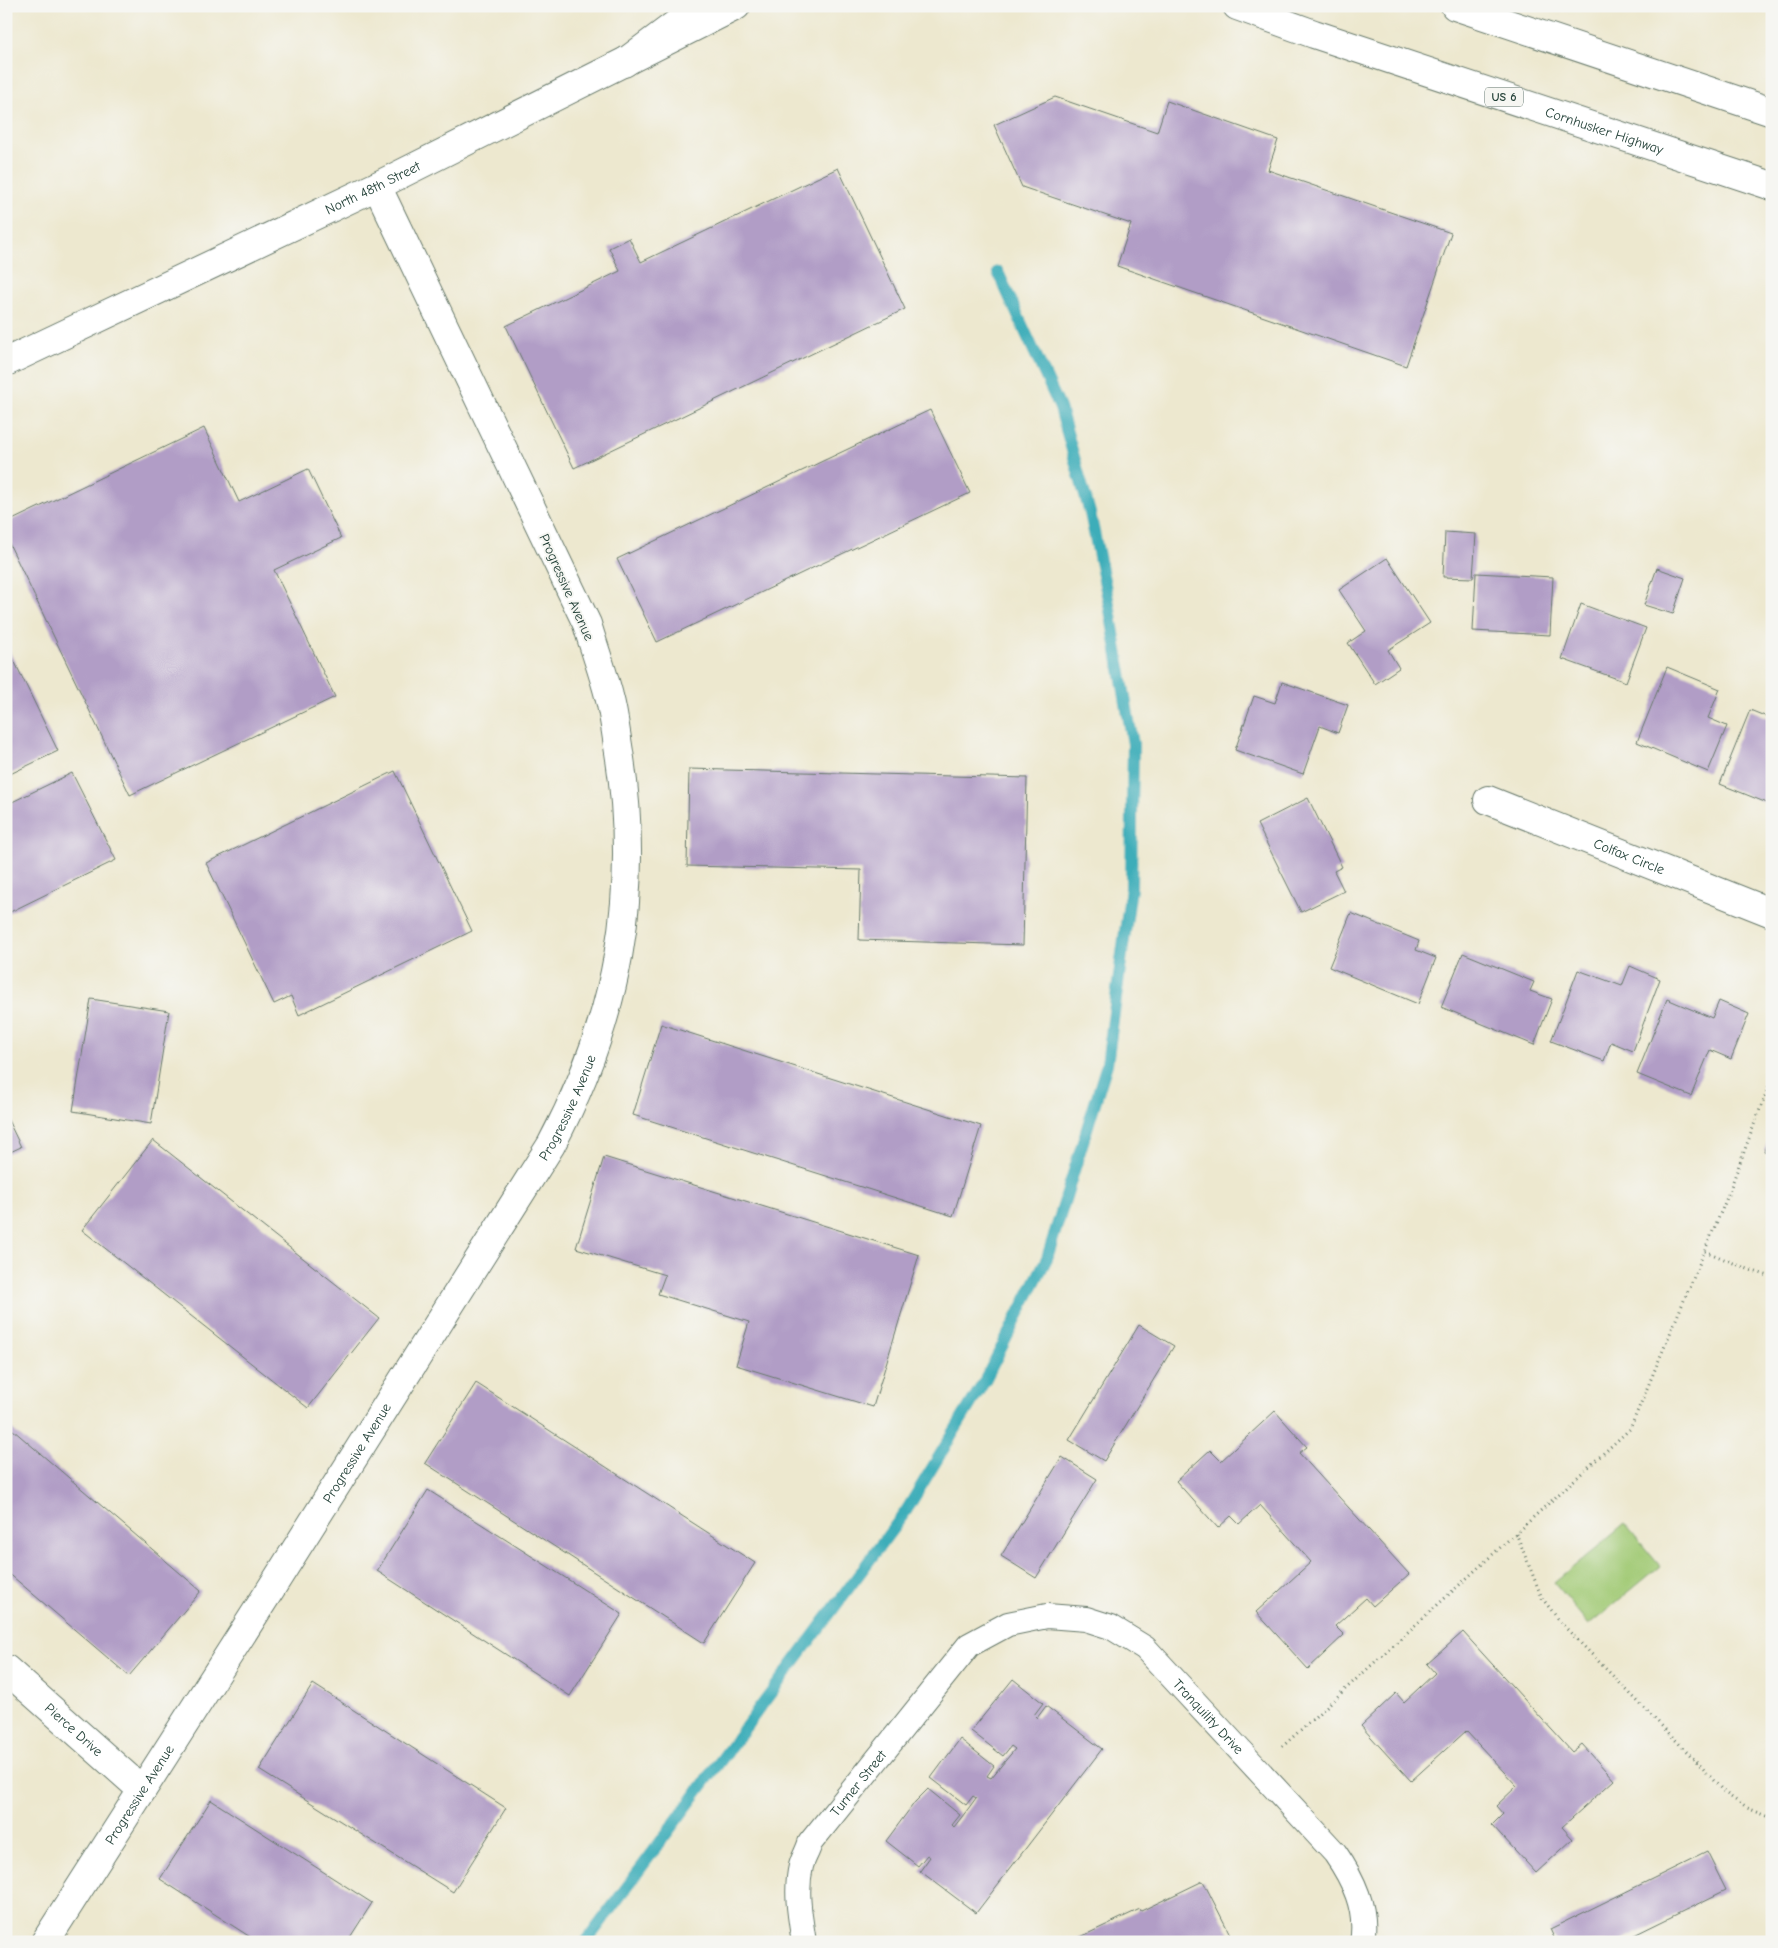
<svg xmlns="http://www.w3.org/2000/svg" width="1778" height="1948" font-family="'Comic Neue',sans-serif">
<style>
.green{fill:#a2ca76;stroke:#608455}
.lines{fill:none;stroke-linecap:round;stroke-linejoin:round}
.stream{stroke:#3dadb9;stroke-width:12}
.building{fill:#b19dc6}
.lane-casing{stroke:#67796a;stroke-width:26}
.street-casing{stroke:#67796a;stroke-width:30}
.secondary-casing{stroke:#67796a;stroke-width:30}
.primary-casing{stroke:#67796a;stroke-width:30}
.path{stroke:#67796a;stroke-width:3;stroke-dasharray:1 4;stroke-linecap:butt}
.lane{stroke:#fff;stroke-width:24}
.street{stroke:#fff;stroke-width:28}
.secondary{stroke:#fff;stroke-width:28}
.primary{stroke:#fff;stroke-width:28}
.labels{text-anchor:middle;stroke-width:4;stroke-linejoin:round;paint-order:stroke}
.shield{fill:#f6f6f2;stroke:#60746d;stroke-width:1}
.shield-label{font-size:12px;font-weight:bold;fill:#1f3d34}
.street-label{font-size:14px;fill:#1f3d34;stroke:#f6f6f2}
</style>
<rect width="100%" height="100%" fill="#f6f6f2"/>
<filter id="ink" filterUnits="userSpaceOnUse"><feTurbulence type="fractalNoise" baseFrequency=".02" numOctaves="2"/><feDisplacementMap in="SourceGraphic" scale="10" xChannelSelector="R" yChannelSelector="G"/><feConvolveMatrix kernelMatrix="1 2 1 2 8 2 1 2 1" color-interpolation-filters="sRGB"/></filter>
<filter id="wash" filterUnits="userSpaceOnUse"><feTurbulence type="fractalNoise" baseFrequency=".0096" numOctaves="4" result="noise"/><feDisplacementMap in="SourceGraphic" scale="20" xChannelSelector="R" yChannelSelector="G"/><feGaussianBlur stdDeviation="1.12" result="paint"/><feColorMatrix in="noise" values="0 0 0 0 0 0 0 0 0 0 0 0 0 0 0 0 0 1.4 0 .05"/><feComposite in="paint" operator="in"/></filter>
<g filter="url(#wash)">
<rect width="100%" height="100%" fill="#ede8cf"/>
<path class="green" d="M 1625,1524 L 1660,1566 L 1589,1625 L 1554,1583 Z"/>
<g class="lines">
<path class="stream" d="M 586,1942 L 906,1511 L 984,1382 L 1047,1258 L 1107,1064 L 1131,888 L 1133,744 L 1109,604 L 1090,513 L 1060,408 L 998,272"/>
</g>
<g id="blocks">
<g class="building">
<path d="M 1055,97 L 1157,132 L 1167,101 L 1278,140 L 1268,170 L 1451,233 L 1406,366 L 1117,266 L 1131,224 L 1022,187 L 994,125 Z"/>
<path d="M 838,168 L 905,309 L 574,468 L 506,326 L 620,271 L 609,248 L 629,238 L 641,262 Z"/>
<path d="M 930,410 L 970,493 L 657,642 L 617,559 Z"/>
<path d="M 204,428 L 239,502 L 308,469 L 341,538 L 274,570 L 335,697 L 130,795 L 6,537 L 6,523 Z"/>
<path d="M 1445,532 L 1476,534 L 1473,578 L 1443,577 Z"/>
<path d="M 1387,558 L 1430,623 L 1388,650 L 1399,668 L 1375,684 L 1348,643 L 1366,631 L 1339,590 Z"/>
<path d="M 1657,568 L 1685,578 L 1673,614 L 1644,605 Z"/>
<path d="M 1476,573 L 1553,577 L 1550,635 L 1473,631 Z"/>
<path d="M 1581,604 L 1646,628 L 1626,682 L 1562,659 Z"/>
<path d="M 6,644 L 58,751 L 6,776 Z"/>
<path d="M 1667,667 L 1720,689 L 1708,718 L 1727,726 L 1708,772 L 1637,742 Z"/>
<path d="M 1282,682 L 1348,705 L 1338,733 L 1320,726 L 1303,774 L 1235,750 L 1254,696 L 1275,703 Z"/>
<path d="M 1750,710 L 1772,719 L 1772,805 L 1720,784 Z"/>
<path d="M 689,769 L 1027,778 L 1023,945 L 859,940 L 861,870 L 687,866 Z"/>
<path d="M 395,771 L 472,931 L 299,1015 L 291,996 L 274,1004 L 206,863 Z"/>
<path d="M 72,773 L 116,860 L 6,914 L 6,805 Z"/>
<path d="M 1308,798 L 1342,867 L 1334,871 L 1344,891 L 1301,912 L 1257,824 Z"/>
<path d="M 1351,913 L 1419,941 L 1416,950 L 1436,958 L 1418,1004 L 1329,967 Z"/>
<path d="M 1463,953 L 1534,982 L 1530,991 L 1552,999 L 1534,1045 L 1441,1007 Z"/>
<path d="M 1630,966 L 1660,979 L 1633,1051 L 1611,1042 L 1604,1061 L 1551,1041 L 1578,970 L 1622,986 Z"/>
<path d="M 91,999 L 169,1011 L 151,1124 L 73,1111 Z"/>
<path d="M 1667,999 L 1712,1018 L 1719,1001 L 1749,1014 L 1731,1059 L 1710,1050 L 1691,1096 L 1637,1074 Z"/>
<path d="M 661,1024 L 981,1126 L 953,1216 L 633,1115 Z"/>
<path d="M 6,1116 L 21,1147 L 6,1154 Z"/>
<path d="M 1772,1131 L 1772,1155 L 1764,1151 Z"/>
<path d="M 153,1140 L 379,1318 L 308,1408 L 82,1230 Z"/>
<path d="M 604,1157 L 919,1255 L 873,1407 L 736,1365 L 749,1322 L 658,1294 L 665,1275 L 576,1248 Z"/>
<path d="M 1139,1325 L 1174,1346 L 1104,1461 L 1069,1440 Z"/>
<path d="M 476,1383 L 755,1563 L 704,1643 L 425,1463 Z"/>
<path d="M 1275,1411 L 1307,1447 L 1299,1453 L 1409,1574 L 1373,1606 L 1366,1598 L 1335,1626 L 1344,1635 L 1308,1669 L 1256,1612 L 1311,1562 L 1260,1505 L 1239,1524 L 1231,1516 L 1218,1528 L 1176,1481 L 1210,1450 L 1221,1461 Z"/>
<path d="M 6,1424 L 201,1591 L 129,1676 L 6,1571 Z"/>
<path d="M 1062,1457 L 1097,1479 L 1036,1578 L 1001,1556 Z"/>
<path d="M 428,1490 L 622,1614 L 570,1696 L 377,1571 Z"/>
<path d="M 1463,1632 L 1572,1752 L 1582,1744 L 1614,1780 L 1562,1827 L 1573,1839 L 1536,1873 L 1492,1825 L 1503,1814 L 1496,1806 L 1517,1786 L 1466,1731 L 1411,1781 L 1361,1726 L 1396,1693 L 1404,1702 L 1435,1673 L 1427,1664 Z"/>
<path d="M 1013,1679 L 1043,1703 L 1034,1715 L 1037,1718 L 1046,1706 L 1102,1749 L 976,1913 L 920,1871 L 930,1857 L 927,1855 L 918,1866 L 886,1841 L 915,1802 L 928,1789 L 960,1815 L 952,1825 L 954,1827 L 968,1809 L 976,1798 L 973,1796 L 966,1805 L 931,1778 L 960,1739 L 994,1766 L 987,1776 L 991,1778 L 1015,1749 L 1011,1746 L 1003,1756 L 971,1731 Z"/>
<path d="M 313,1684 L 506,1808 L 453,1892 L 259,1770 Z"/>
<path d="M 211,1800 L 372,1903 L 347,1942 L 258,1942 L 160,1879 Z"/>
<path d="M 1707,1852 L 1726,1890 L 1620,1942 L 1556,1942 L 1550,1929 Z"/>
<path d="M 1203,1881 L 1234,1942 L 1070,1942 L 1140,1909 L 1141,1911 Z"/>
</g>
</g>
</g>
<g filter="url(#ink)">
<use href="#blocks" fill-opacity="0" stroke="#67796a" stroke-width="1"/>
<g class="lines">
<g class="lane-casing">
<g id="lane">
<path id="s1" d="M 804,1942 C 800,1917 795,1891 801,1866 C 803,1858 808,1851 810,1843 L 969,1645 L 1008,1624 L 1047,1616 L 1086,1619 L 1111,1627 L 1145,1648 L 1335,1853 C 1353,1879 1368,1909 1362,1942"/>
</g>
</g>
<g class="street-casing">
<g id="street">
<path id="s2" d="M 1488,800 L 1772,913"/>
<path id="s3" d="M 6,1669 L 142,1790"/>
<path id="s4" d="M 45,1942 L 272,1587 L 551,1145 C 618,1019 641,893 619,752 C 616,734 614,714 609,696 C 603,672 594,648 587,624 L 377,186"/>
</g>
</g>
<g class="secondary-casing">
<g id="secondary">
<path id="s5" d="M 6,362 L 377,186 L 736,6"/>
</g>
</g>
<g class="primary-casing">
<g id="primary">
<path id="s6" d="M 1237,6 L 1314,34 L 1772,186"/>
<path d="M 1455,6 L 1772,112"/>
<path d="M 624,63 L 700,6"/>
</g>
</g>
<g class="path">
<path d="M 1705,1251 L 1750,1270 L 1772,1277"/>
<path d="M 1516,1533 L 1542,1598 L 1562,1624 L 1699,1764 L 1724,1792 L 1745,1807 L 1772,1818"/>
<path d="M 1282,1747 L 1630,1429 L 1726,1200 L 1772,1077"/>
</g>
<use href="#lane" class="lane"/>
<use href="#street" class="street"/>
<use href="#secondary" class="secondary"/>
<use href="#primary" class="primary"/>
</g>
</g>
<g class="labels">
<rect class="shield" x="1485" y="87.5" width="38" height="19" rx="4"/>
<g class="shield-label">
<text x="1504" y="101">US 6</text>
</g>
<g class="street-label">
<text dy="5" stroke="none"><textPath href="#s6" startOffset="388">Cornhusker Highway</textPath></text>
<text dy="5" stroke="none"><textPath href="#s5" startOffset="406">North 48th Street</textPath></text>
<text transform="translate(567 587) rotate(66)" y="5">Progressive Avenue</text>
<text dy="5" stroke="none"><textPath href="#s2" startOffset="152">Colfax Circle</textPath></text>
<text dy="5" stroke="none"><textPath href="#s4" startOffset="985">Progressive Avenue</textPath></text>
<text dy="5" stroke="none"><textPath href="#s4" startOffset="580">Progressive Avenue</textPath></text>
<text dy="5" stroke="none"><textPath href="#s1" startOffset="638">Tranquility Drive</textPath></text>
<text dy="5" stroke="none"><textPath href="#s3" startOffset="91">Pierce Drive</textPath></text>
<text dy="5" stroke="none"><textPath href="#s1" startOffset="178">Turner Street</textPath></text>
<text dy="5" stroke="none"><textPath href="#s4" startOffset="175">Progressive Avenue</textPath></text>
</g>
</g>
<rect width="1778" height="1948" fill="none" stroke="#f6f6f2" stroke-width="25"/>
</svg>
